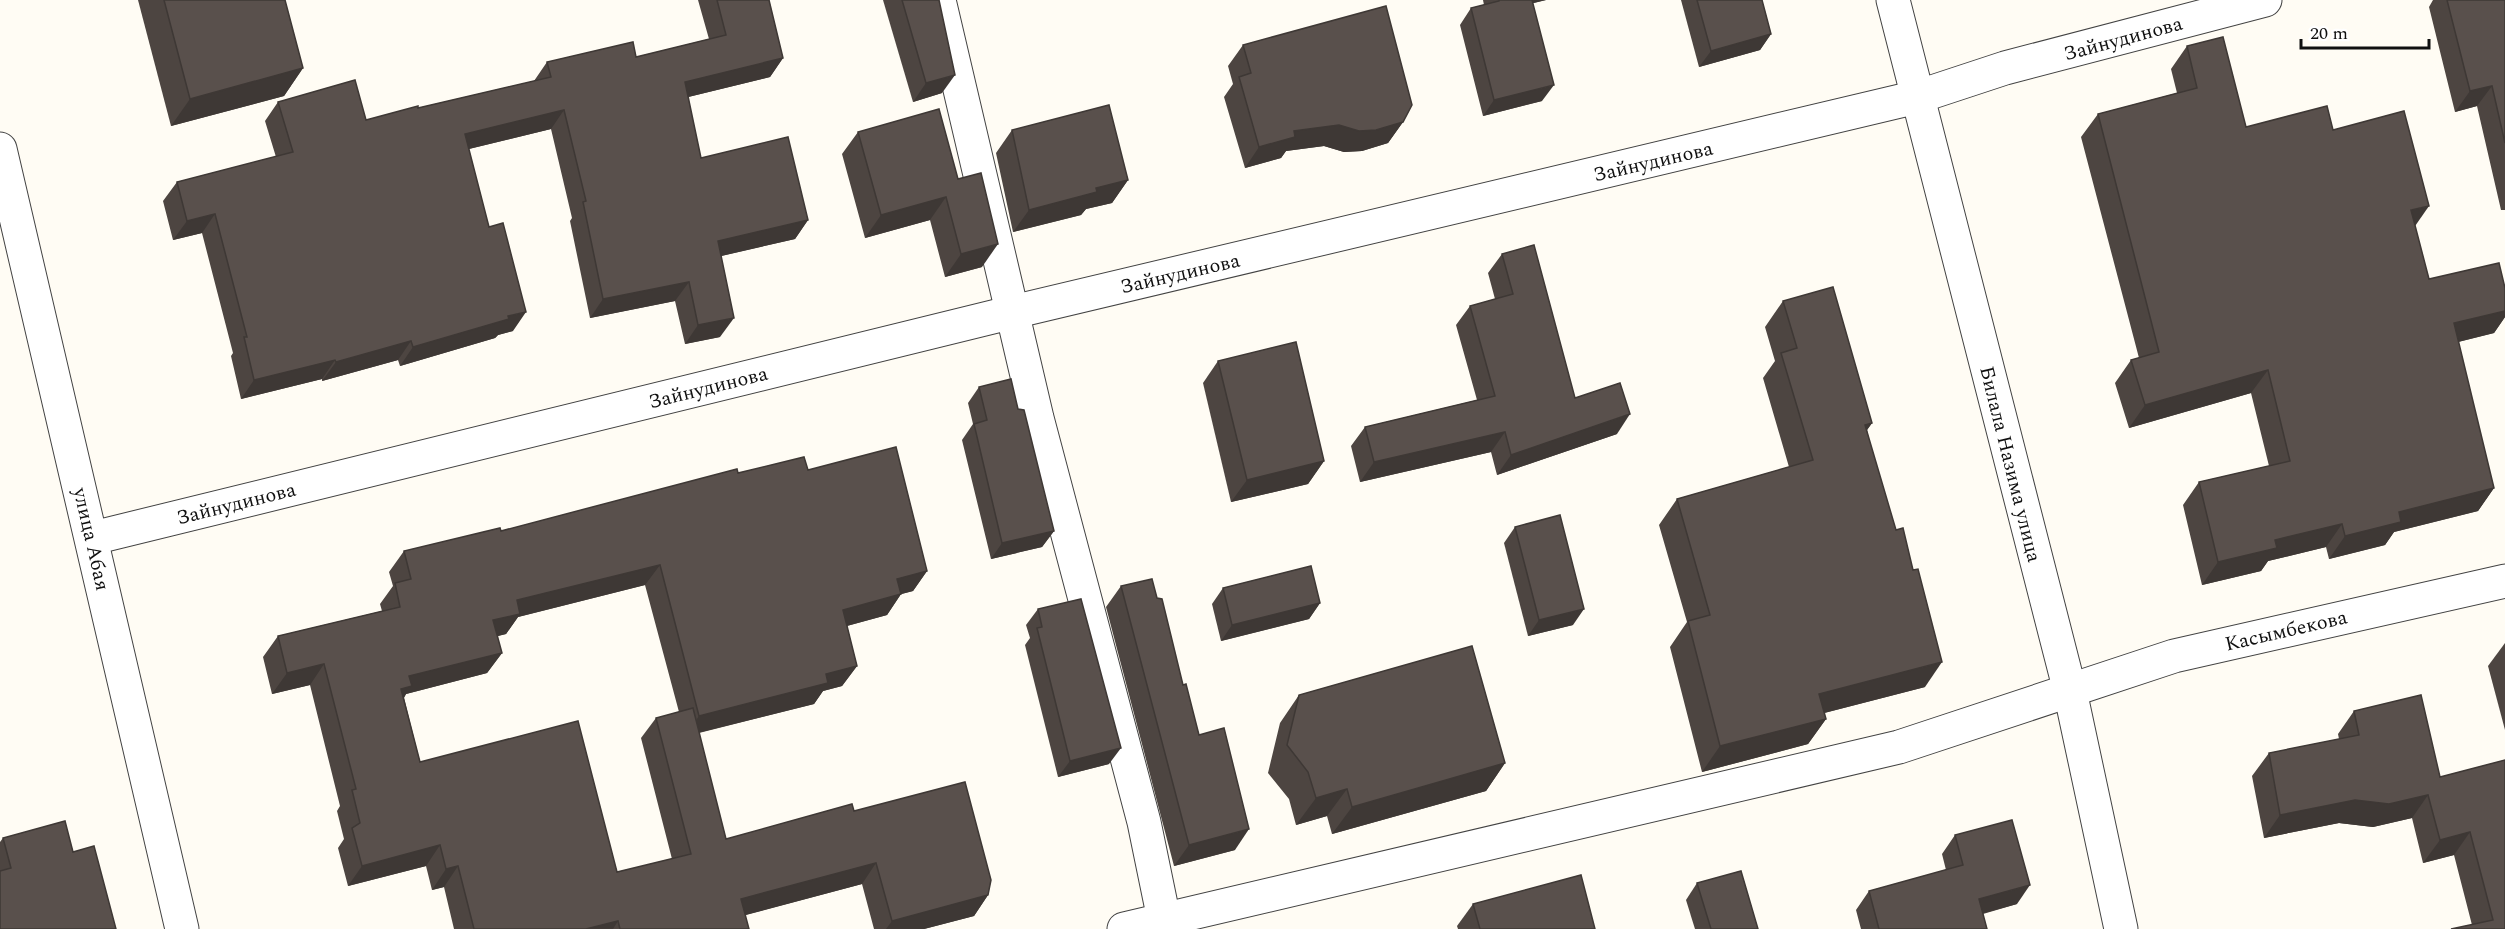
<svg xmlns="http://www.w3.org/2000/svg" width="2505" height="929" font-family="Spectral,serif">
<style>
.lines{fill:none;stroke-linecap:round;stroke-linejoin:round}
.minor-casing{stroke:#434343;stroke-width:35}
.tertiary-casing{stroke:#434343;stroke-width:35}
.minor{stroke:#fff;stroke-width:33}
.tertiary{stroke:#fff;stroke-width:33}
.wall{fill:#4d4541;fill-rule:evenodd}
.shaded-wall{fill:#3e3835}
.building{fill:#59504c;stroke:#3e3835;stroke-width:1.5}
.labels{text-anchor:middle;stroke-width:6;stroke-linejoin:round;paint-order:stroke}
.street-label{font-size:20px;fill:#101010;stroke:#fff}
</style>
<rect width="100%" height="100%" fill="#fffcf4"/>
<g class="lines">
<g class="minor-casing">
<g id="minor">
<path d="M 939,0 L 1037,418 L 1144,822 L 1166,929"/>
<path d="M 93,538 L 1013,312 L 1917,97"/>
<path d="M 1124,929 L 1899,747 L 2174,656 L 2505,581"/>
</g>
</g>
<g class="tertiary-casing">
<g id="tertiary">
<path d="M 1893,0 L 2070,691 L 2121,929"/>
<path d="M 1917,97 L 2005,68 L 2265,0"/>
<path d="M 0,149 L 182,929"/>
</g>
</g>
<use href="#minor" class="minor"/>
<use href="#tertiary" class="tertiary"/>
</g>
<g class="wall">
<path d="M 138,0 L 285,0 L 303,68 L 284,96 L 171,126 Z"/>
<path d="M 698,0 L 769,0 L 783,58 L 770,77 L 688,97 L 701,158 L 808,220 L 795,239 L 721,256 L 720,337 L 685,344 L 675,301 L 590,318 L 570,221 L 572,218 L 551,129 L 469,149 L 513,331 L 498,335 L 495,338 L 400,366 L 398,360 L 322,381 L 322,379 L 241,399 L 231,356 L 233,353 L 202,233 L 173,240 L 163,201 L 177,182 L 276,157 L 265,121 L 278,102 L 366,120 L 534,81 L 547,62 L 636,57 L 709,39 Z"/>
<path d="M 883,0 L 939,0 L 942,93 L 913,102 Z"/>
<path d="M 1483,0 L 1546,0 L 1533,3 L 1542,101 L 1483,116 L 1460,25 L 1471,8 L 1484,5 Z"/>
<path d="M 1681,0 L 1762,0 L 1771,34 L 1760,50 L 1699,67 Z"/>
<path d="M 2433,0 L 2505,0 L 2505,210 L 2501,210 L 2477,106 L 2455,112 L 2429,7 Z"/>
<path d="M 1243,45 L 1403,122 L 1388,143 L 1362,151 L 1344,152 L 1324,146 L 1286,151 L 1281,158 L 1245,168 L 1224,97 L 1233,84 L 1228,66 Z"/>
<path d="M 2187,46 L 2246,127 L 2333,130 L 2415,226 L 2429,279 L 2505,288 L 2505,317 L 2494,333 L 2458,342 L 2494,488 L 2478,511 L 2394,532 L 2385,545 L 2329,559 L 2326,547 L 2268,561 L 2261,571 L 2202,585 L 2183,505 L 2199,482 L 2269,466 L 2251,393 L 2129,428 L 2115,383 L 2131,360 L 2139,358 L 2081,137 L 2098,114 L 2177,93 L 2171,69 Z"/>
<path d="M 1012,130 L 1128,180 L 1112,203 L 1086,209 L 1081,215 L 1013,232 L 996,153 Z"/>
<path d="M 858,132 L 958,179 L 982,267 L 945,277 L 930,220 L 865,238 L 842,154 Z"/>
<path d="M 1502,254 L 1575,398 L 1617,434 L 1497,475 L 1491,452 L 1360,482 L 1351,446 L 1365,427 L 1477,400 L 1456,325 L 1470,306 L 1495,299 L 1488,273 Z"/>
<path d="M 1783,301 L 1872,423 L 1867,430 L 1925,687 L 1824,713 L 1826,719 L 1808,744 L 1702,772 L 1670,647 L 1687,622 L 1659,525 L 1677,499 L 1789,467 L 1763,378 L 1775,361 L 1765,327 Z"/>
<path d="M 1218,361 L 1324,461 L 1308,484 L 1231,502 L 1203,383 Z"/>
<path d="M 979,387 L 1018,409 L 1054,531 L 1042,547 L 991,559 L 962,440 L 973,424 L 968,403 Z"/>
<path d="M 808,470 L 927,571 L 913,591 L 901,594 L 887,615 L 847,626 L 857,666 L 842,686 L 823,691 L 814,704 L 699,733 L 726,839 L 854,811 L 988,895 L 974,916 L 924,929 L 874,929 L 862,884 L 745,915 L 749,929 L 454,929 L 444,887 L 432,890 L 426,866 L 348,886 L 338,848 L 344,839 L 337,811 L 340,806 L 310,685 L 272,694 L 263,657 L 278,636 L 382,611 L 380,604 L 393,586 L 389,572 L 404,551 L 501,531 L 738,473 ZM 645,585 L 679,712 L 656,718 L 641,738 L 672,859 L 617,872 L 420,762 L 404,698 L 406,694 L 487,673 L 502,653 L 497,636 L 506,634 L 518,617 Z"/>
<path d="M 1515,527 L 1573,625 L 1528,636 L 1504,543 Z"/>
<path d="M 1121,586 L 1157,598 L 1183,685 L 1235,850 L 1174,866 L 1106,607 Z"/>
<path d="M 1223,588 L 1320,603 L 1309,619 L 1221,641 L 1212,604 Z"/>
<path d="M 1038,609 L 1109,764 L 1058,777 L 1025,645 L 1030,638 L 1026,625 Z"/>
<path d="M 2505,643 L 2505,730 L 2488,666 Z"/>
<path d="M 1299,695 L 1505,763 L 1486,791 L 1332,834 L 1327,816 L 1296,825 L 1289,799 L 1268,773 L 1280,723 Z"/>
<path d="M 2354,711 L 2440,777 L 2505,760 L 2505,929 L 2472,925 L 2454,855 L 2423,863 L 2412,818 L 2373,827 L 2339,823 L 2264,838 L 2252,776 L 2269,753 L 2339,739 L 2338,734 Z"/>
<path d="M 1955,835 L 2017,904 L 1983,914 L 1987,929 L 1861,929 L 1856,910 L 1869,891 L 1946,870 L 1942,854 Z"/>
<path d="M 3,838 L 73,852 L 0,929 L 0,842 Z"/>
<path d="M 1697,883 L 1758,929 L 1695,929 L 1686,900 Z"/>
<path d="M 1473,904 L 1595,929 L 1458,929 L 1457,926 Z"/>
</g>
<g class="shaded-wall">
<path d="M 1523,0 L 1546,0 L 1518,7 Z"/>
<path d="M 1771,34 L 1760,50 L 1699,67 L 1711,51 Z"/>
<path d="M 783,58 L 770,77 L 672,101 L 685,82 Z"/>
<path d="M 303,68 L 284,96 L 171,126 L 190,99 Z"/>
<path d="M 955,75 L 942,93 L 913,102 L 926,83 Z"/>
<path d="M 1554,85 L 1542,101 L 1483,116 L 1494,100 Z"/>
<path d="M 2492,86 L 2477,106 L 2455,112 L 2470,91 Z"/>
<path d="M 564,110 L 551,129 L 452,153 L 465,134 Z"/>
<path d="M 1403,122 L 1388,143 L 1362,151 L 1344,152 L 1324,146 L 1286,151 L 1281,158 L 1245,168 L 1259,147 L 1294,131 L 1339,125 Z"/>
<path d="M 1128,180 L 1112,203 L 1086,209 L 1081,215 L 1013,232 L 1029,210 L 1096,188 Z"/>
<path d="M 946,197 L 930,220 L 865,238 L 881,215 Z"/>
<path d="M 2429,206 L 2413,229 L 2411,210 Z"/>
<path d="M 215,214 L 202,233 L 173,240 L 187,221 Z"/>
<path d="M 808,220 L 795,239 L 704,260 L 718,241 Z"/>
<path d="M 998,244 L 982,267 L 945,277 L 961,254 Z"/>
<path d="M 689,282 L 675,301 L 590,318 L 603,299 Z"/>
<path d="M 2505,311 L 2505,317 L 2494,333 L 2438,347 L 2454,323 Z"/>
<path d="M 526,312 L 513,331 L 498,335 L 495,338 L 400,366 L 413,347 L 508,316 Z"/>
<path d="M 734,318 L 720,337 L 685,344 L 698,325 Z"/>
<path d="M 411,341 L 398,360 L 322,381 L 336,362 Z"/>
<path d="M 335,360 L 322,379 L 241,399 L 254,380 Z"/>
<path d="M 2268,370 L 2251,393 L 2129,428 L 2145,405 Z"/>
<path d="M 1630,414 L 1617,434 L 1497,475 L 1511,455 Z"/>
<path d="M 1872,423 L 1854,448 L 1865,425 Z"/>
<path d="M 1505,432 L 1491,452 L 1360,482 L 1374,462 Z"/>
<path d="M 1324,461 L 1308,484 L 1231,502 L 1247,480 Z"/>
<path d="M 2494,488 L 2478,511 L 2394,532 L 2385,545 L 2329,559 L 2345,536 L 2399,512 Z"/>
<path d="M 2342,524 L 2326,547 L 2268,561 L 2261,571 L 2202,585 L 2218,562 L 2275,540 Z"/>
<path d="M 1054,531 L 1042,547 L 991,559 L 1002,543 Z"/>
<path d="M 660,565 L 645,585 L 518,617 L 506,634 L 479,641 L 493,620 L 517,600 Z"/>
<path d="M 927,571 L 913,591 L 883,599 L 897,579 Z"/>
<path d="M 901,594 L 887,615 L 828,631 L 843,610 Z"/>
<path d="M 1320,603 L 1309,619 L 1221,641 L 1232,625 Z"/>
<path d="M 1584,609 L 1573,625 L 1528,636 L 1539,620 Z"/>
<path d="M 502,653 L 487,673 L 406,694 L 398,707 L 387,710 L 409,676 Z"/>
<path d="M 1942,662 L 1925,687 L 1801,719 L 1819,694 Z"/>
<path d="M 324,664 L 310,685 L 272,694 L 287,673 Z"/>
<path d="M 857,666 L 842,686 L 823,691 L 814,704 L 685,736 L 699,716 L 826,674 Z"/>
<path d="M 1826,719 L 1808,744 L 1702,772 L 1720,746 Z"/>
<path d="M 1121,748 L 1109,764 L 1058,777 L 1070,761 Z"/>
<path d="M 1505,763 L 1486,791 L 1332,834 L 1352,807 Z"/>
<path d="M 1347,789 L 1327,816 L 1296,825 L 1316,798 Z"/>
<path d="M 2428,795 L 2412,818 L 2373,827 L 2339,823 L 2264,838 L 2280,815 L 2355,800 Z"/>
<path d="M 1249,829 L 1235,850 L 1174,866 L 1189,845 Z"/>
<path d="M 2470,832 L 2454,855 L 2423,863 L 2440,840 Z"/>
<path d="M 440,845 L 426,866 L 348,886 L 362,866 Z"/>
<path d="M 876,863 L 862,884 L 727,920 L 741,899 Z"/>
<path d="M 458,866 L 444,887 L 432,890 L 446,869 Z"/>
<path d="M 2030,885 L 2017,904 L 1966,918 L 1979,899 Z"/>
<path d="M 988,895 L 974,916 L 924,929 L 886,929 L 892,921 Z"/>
<path d="M 618,921 L 613,929 L 586,929 Z"/>
</g>
<g class="building">
<path d="M 164,0 L 285,0 L 303,68 L 190,99 Z"/>
<path d="M 717,0 L 769,0 L 783,58 L 685,82 L 701,158 L 788,137 L 808,220 L 718,241 L 734,318 L 698,325 L 689,282 L 603,299 L 583,202 L 586,201 L 564,110 L 465,134 L 489,227 L 503,223 L 526,312 L 508,316 L 509,319 L 413,347 L 411,341 L 336,362 L 335,360 L 254,380 L 244,337 L 247,337 L 215,214 L 187,221 L 177,182 L 293,152 L 278,102 L 355,80 L 366,120 L 418,106 L 418,108 L 551,77 L 547,62 L 633,42 L 636,57 L 726,35 Z"/>
<path d="M 902,0 L 939,0 L 955,75 L 926,83 Z"/>
<path d="M 1499,0 L 1532,0 L 1554,85 L 1494,100 L 1471,8 L 1499,1 Z"/>
<path d="M 1697,0 L 1762,0 L 1771,34 L 1711,51 Z"/>
<path d="M 2447,0 L 2505,0 L 2505,143 L 2492,86 L 2470,91 Z"/>
<path d="M 1386,6 L 1412,105 L 1403,122 L 1376,130 L 1359,131 L 1339,125 L 1294,131 L 1295,137 L 1259,147 L 1239,77 L 1251,73 L 1243,45 Z"/>
<path d="M 2223,37 L 2246,127 L 2327,106 L 2333,130 L 2404,111 L 2429,206 L 2411,210 L 2429,279 L 2499,263 L 2505,288 L 2505,311 L 2454,323 L 2494,488 L 2399,512 L 2401,522 L 2345,536 L 2342,524 L 2275,540 L 2277,548 L 2218,562 L 2199,482 L 2290,461 L 2268,370 L 2145,405 L 2131,360 L 2159,352 L 2098,114 L 2197,88 L 2187,46 Z"/>
<path d="M 1109,105 L 1128,180 L 1096,188 L 1097,192 L 1029,210 L 1012,130 Z"/>
<path d="M 939,109 L 958,179 L 981,173 L 998,244 L 961,254 L 946,197 L 881,215 L 858,132 Z"/>
<path d="M 1534,245 L 1575,398 L 1620,383 L 1630,414 L 1511,455 L 1505,432 L 1374,462 L 1365,427 L 1495,396 L 1470,306 L 1513,294 L 1502,254 Z"/>
<path d="M 1833,287 L 1872,423 L 1865,425 L 1896,530 L 1903,528 L 1913,570 L 1918,569 L 1942,662 L 1819,694 L 1826,719 L 1720,746 L 1688,621 L 1710,615 L 1677,499 L 1813,460 L 1781,353 L 1797,348 L 1783,301 Z"/>
<path d="M 1296,342 L 1324,461 L 1247,480 L 1218,361 Z"/>
<path d="M 1011,379 L 1018,409 L 1024,410 L 1054,531 L 1002,543 L 974,424 L 987,420 L 979,387 Z"/>
<path d="M 896,447 L 927,571 L 897,579 L 901,594 L 843,610 L 857,666 L 826,674 L 828,683 L 699,716 L 660,565 L 517,600 L 520,614 L 493,620 L 502,653 L 409,676 L 412,686 L 401,689 L 420,762 L 578,721 L 617,872 L 691,854 L 656,718 L 693,708 L 726,839 L 852,804 L 854,811 L 965,782 L 991,880 L 988,895 L 892,921 L 876,863 L 741,899 L 749,929 L 620,929 L 618,921 L 586,929 L 474,929 L 458,866 L 446,869 L 440,845 L 362,866 L 352,828 L 360,823 L 352,790 L 356,789 L 324,664 L 287,673 L 278,636 L 400,607 L 395,583 L 411,579 L 404,551 L 500,528 L 501,531 L 737,469 L 738,473 L 804,457 L 808,470 Z"/>
<path d="M 1560,515 L 1584,609 L 1539,620 L 1515,527 Z"/>
<path d="M 1311,566 L 1320,603 L 1232,625 L 1223,588 Z"/>
<path d="M 1152,579 L 1157,598 L 1162,599 L 1183,685 L 1186,684 L 1199,735 L 1224,728 L 1249,829 L 1189,845 L 1121,586 Z"/>
<path d="M 1081,599 L 1121,748 L 1070,761 L 1037,628 L 1042,627 L 1038,609 Z"/>
<path d="M 1472,646 L 1505,763 L 1352,807 L 1347,789 L 1316,798 L 1308,772 L 1287,745 L 1299,695 Z"/>
<path d="M 2421,695 L 2440,777 L 2505,760 L 2505,929 L 2451,929 L 2493,920 L 2470,832 L 2440,840 L 2428,795 L 2389,804 L 2355,800 L 2280,815 L 2269,753 L 2359,735 L 2354,711 Z"/>
<path d="M 2012,820 L 2030,885 L 1979,899 L 1987,929 L 1879,929 L 1869,891 L 1963,865 L 1955,835 Z"/>
<path d="M 65,821 L 73,852 L 94,846 L 116,929 L 0,929 L 0,871 L 11,868 L 3,838 Z"/>
<path d="M 1741,871 L 1758,929 L 1711,929 L 1697,883 Z"/>
<path d="M 1581,875 L 1595,929 L 1480,929 L 1473,904 Z"/>
</g>
<g class="labels">
<g class="street-label">
<text transform="translate(2123 38) rotate(-15)" y="7">Зайнудинова</text>
<text transform="translate(1653 161) rotate(-13)" y="7">Зайнудинова</text>
<text transform="translate(1180 273) rotate(-13)" y="7">Зайнудинова</text>
<text transform="translate(708 387) rotate(-14)" y="7">Зайнудинова</text>
<text transform="translate(2011 464) rotate(76)" y="7">Билала Назима улица</text>
<text transform="translate(236 503) rotate(-14)" y="7">Зайнудинова</text>
<text transform="translate(92 539) rotate(77)" y="7">улица Абая</text>
<text transform="translate(2286 630) rotate(-13)" y="7">Касымбекова</text>
</g>
</g>
<path d="M2301 39v9h128v-9" fill="none" stroke="#101010" stroke-width="3"/>
<text x="2310" y="39" font-size="18" fill="#101010" stroke="#ffffff" stroke-width="4.5" paint-order="stroke">20 m</text>
</svg>
